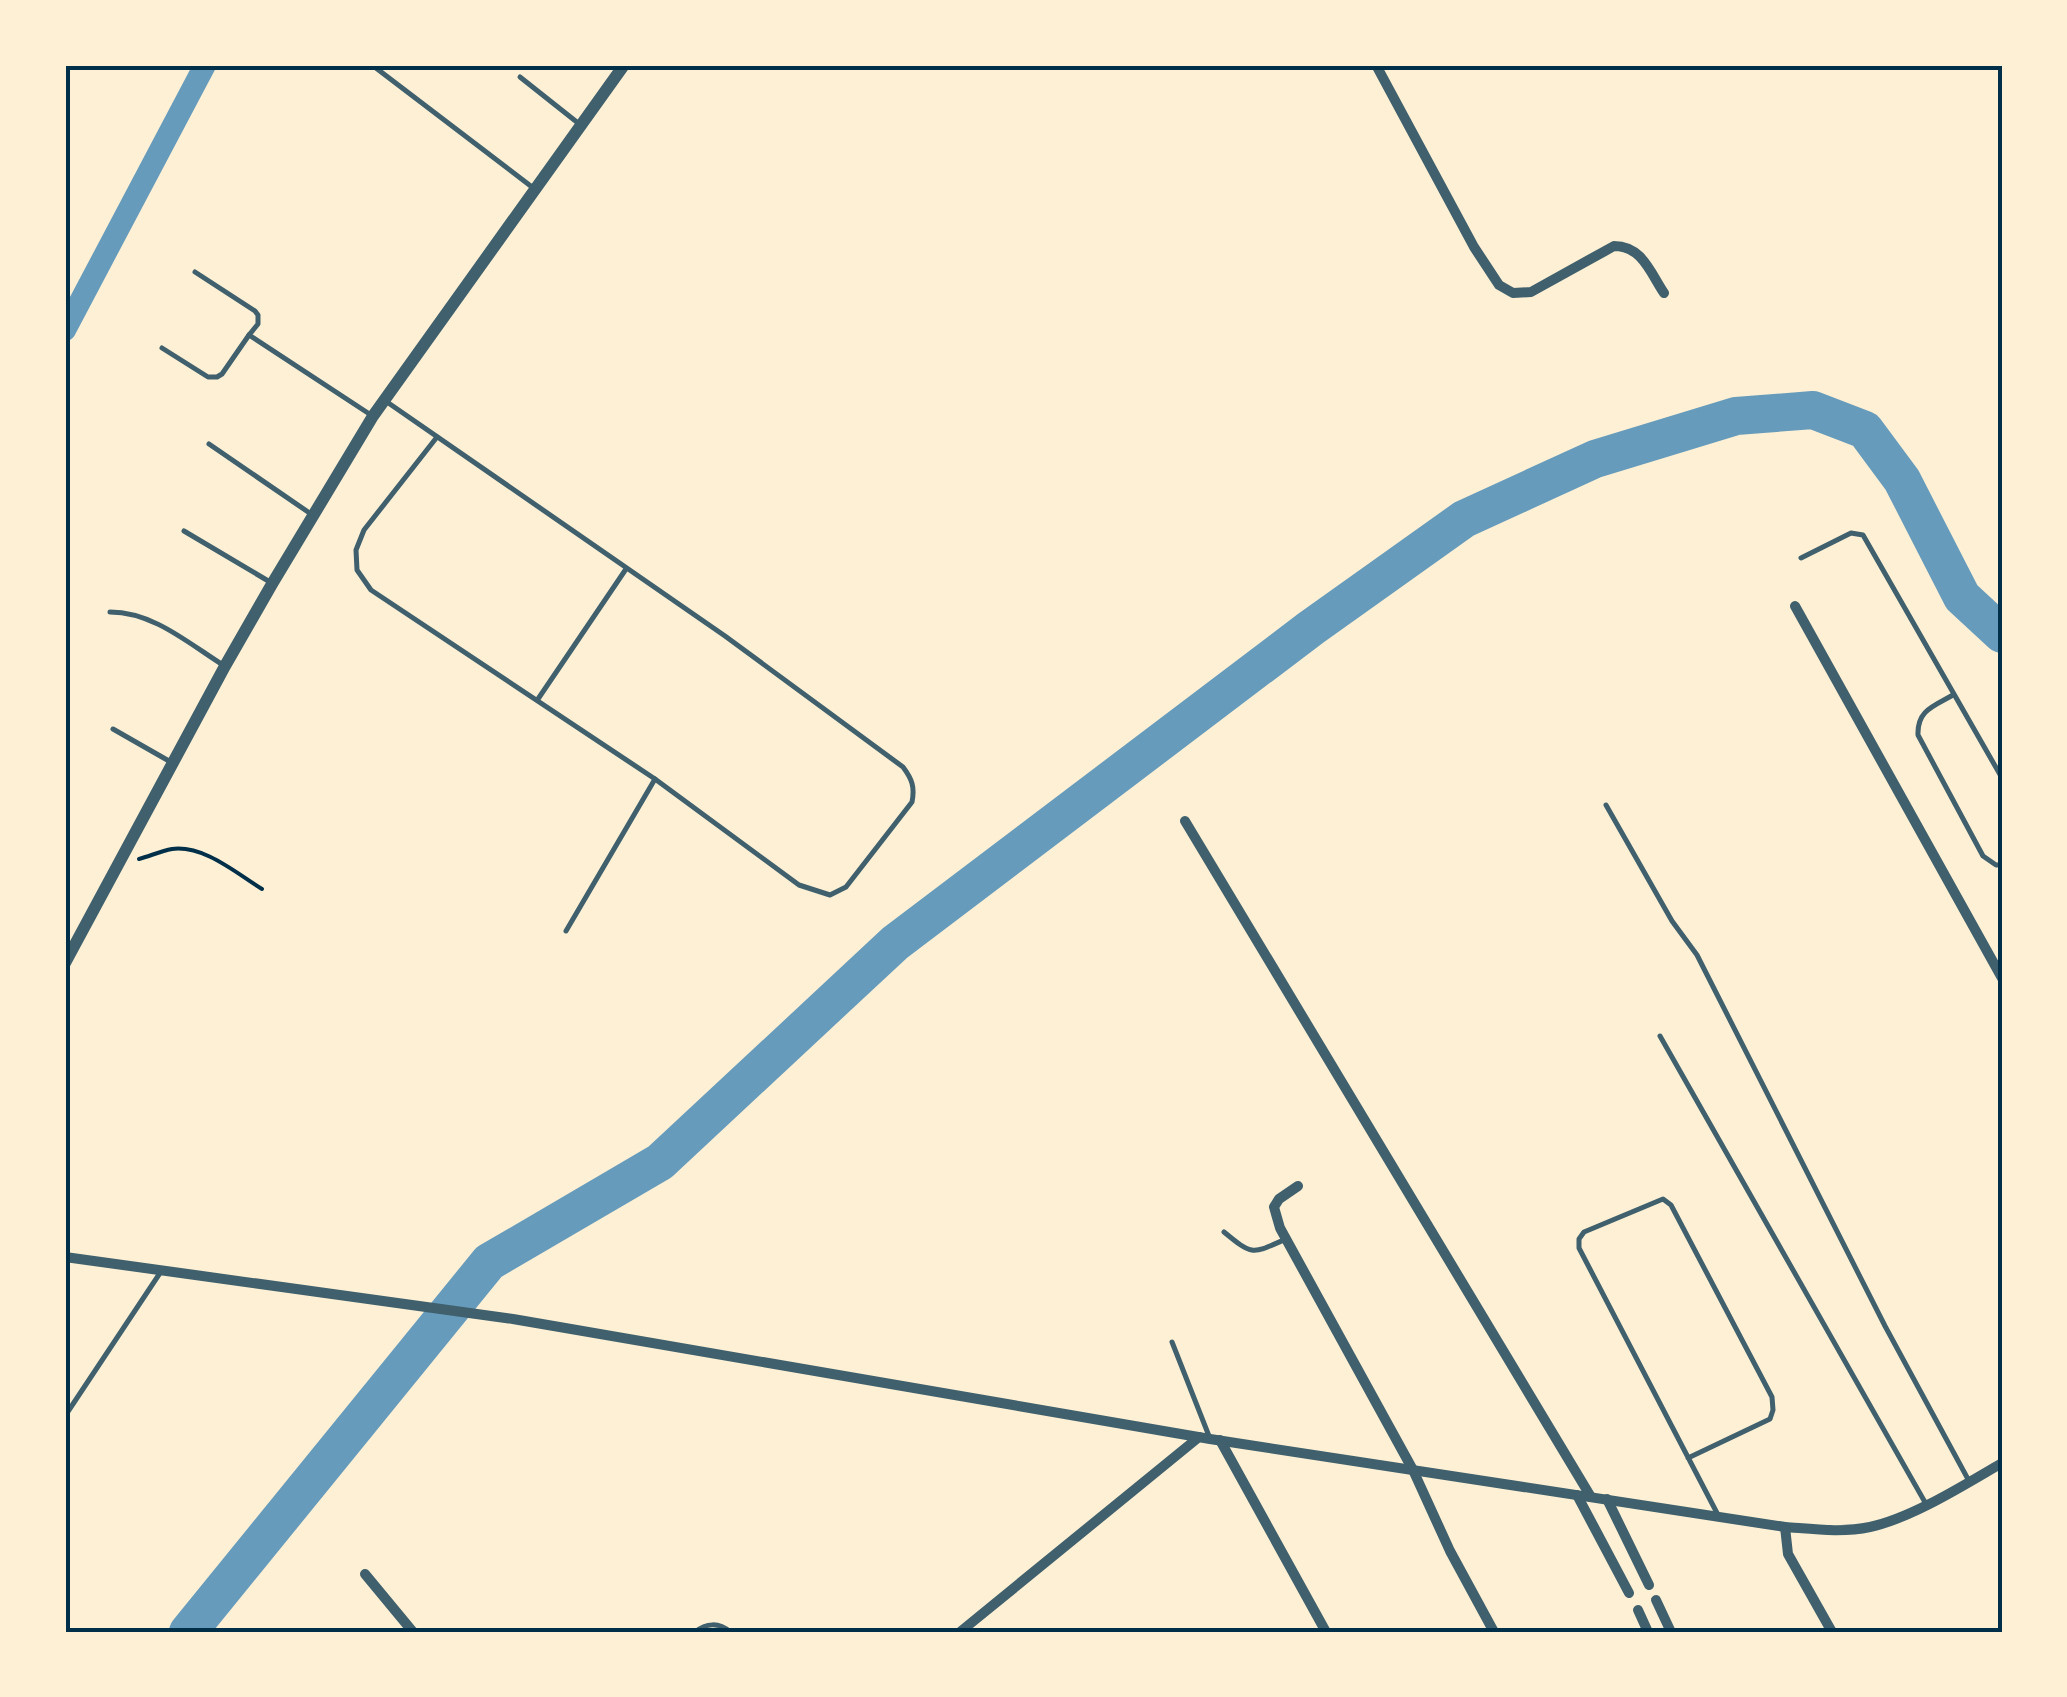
<svg xmlns="http://www.w3.org/2000/svg" width="2067" height="1697" font-family="'Fira Sans Condensed',sans-serif">
<style>
.lines{fill:none;stroke-linecap:round;stroke-linejoin:round}
.canal{stroke:#669bbc;stroke-width:22}
.river{stroke:#669bbc;stroke-width:38}
.path{stroke:#003049;stroke-width:4}
.service{stroke:#3f606c;stroke-width:5}
.minor{stroke:#3f606c;stroke-width:10}
.tertiary{stroke:#3f606c;stroke-width:12}
.neatline{fill:none;stroke:#003049;stroke-width:4}
</style>
<rect width="100%" height="100%" fill="#fdf0d5"/>
<g class="lines">
<path class="canal" d="M 65,330 L 205,65"/>
<path class="river" d="M 188,1632 L 489,1262 L 660,1162 L 895,943 L 1311,628 L 1464,519 L 1595,459 L 1736,416 L 1813,410 L 1865,430 L 1902,480 L 1962,597 L 2002,634"/>
<path class="path" d="M 139,859 C 150,856 161,851 172,849 C 204,845 236,873 262,889"/>
<g class="service">
<path d="M 372,65 L 532,187"/>
<path d="M 520,77 L 578,123"/>
<path d="M 195,272 L 255,311 L 258,315 L 258,324 L 249,335"/>
<path d="M 162,348 L 208,377 L 217,377 L 222,374 L 249,335 L 371,415"/>
<path d="M 387,402 L 725,636 L 903,767 C 912,779 915,787 912,802 L 846,887 L 830,895 L 799,885 L 655,779"/>
<path d="M 437,437 L 364,530 L 356,550 L 357,570 L 371,590 L 655,779 L 566,931"/>
<path d="M 209,444 L 311,514"/>
<path d="M 184,531 L 270,582"/>
<path d="M 1801,558 L 1851,533 L 1863,535 L 2002,778"/>
<path d="M 110,612 C 153,612 188,643 223,665"/>
<path d="M 1953,695 C 1934,706 1917,710 1918,735 L 1983,856 L 1996,865 L 2002,865"/>
<path d="M 538,699 L 626,569"/>
<path d="M 113,729 L 169,761"/>
<path d="M 1606,805 L 1672,921 L 1697,955 L 1885,1326 L 1969,1481"/>
<path d="M 1660,1036 L 1926,1504"/>
<path d="M 1224,1232 C 1253,1256 1252,1254 1286,1239"/>
<path d="M 1172,1342 L 1209,1436"/>
<path d="M 65,1416 L 160,1273"/>
<path d="M 1688,1458 L 1770,1419 L 1773,1410 L 1772,1397 L 1671,1205 L 1663,1199 L 1584,1232 L 1579,1239 L 1579,1248 L 1717,1513"/>
<path d="M 695,1632 C 706,1623 719,1622 730,1632"/>
</g>
<g class="minor">
<path d="M 1376,65 L 1474,247 L 1499,285 L 1513,293 L 1531,292 L 1614,246 C 1642,246 1650,272 1664,293"/>
<path d="M 1795,606 L 2002,978"/>
<path d="M 1185,821 L 1591,1497"/>
<path d="M 1298,1186 L 1279,1199 L 1274,1207 L 1280,1228 L 1413,1470 L 1450,1551 L 1494,1632"/>
<path d="M 65,1257 L 513,1319 L 1210,1439 L 1785,1527 C 1813,1529 1842,1533 1870,1527 C 1912,1518 1964,1485 2002,1463"/>
<path d="M 1220,1440 L 1326,1632"/>
<path d="M 1577,1495 L 1629,1593"/>
<path d="M 1607,1499 L 1649,1585"/>
<path d="M 1785,1527 L 1788,1554 L 1832,1632"/>
<path d="M 365,1574 L 413,1632"/>
<path d="M 1656,1600 L 1671,1632"/>
<path d="M 1638,1610 L 1648,1632"/>
<path d="M 960,1632 L 1199,1437"/>
</g>
<path class="tertiary" d="M 65,963 L 225,666 L 272,584 L 373,416 L 624,65"/>
</g>
<rect width="2067" height="1697" fill="none" stroke="#fdf0d5" stroke-width="135"/>
<rect x="68" y="68" width="1932" height="1562" class="neatline"/>
</svg>
